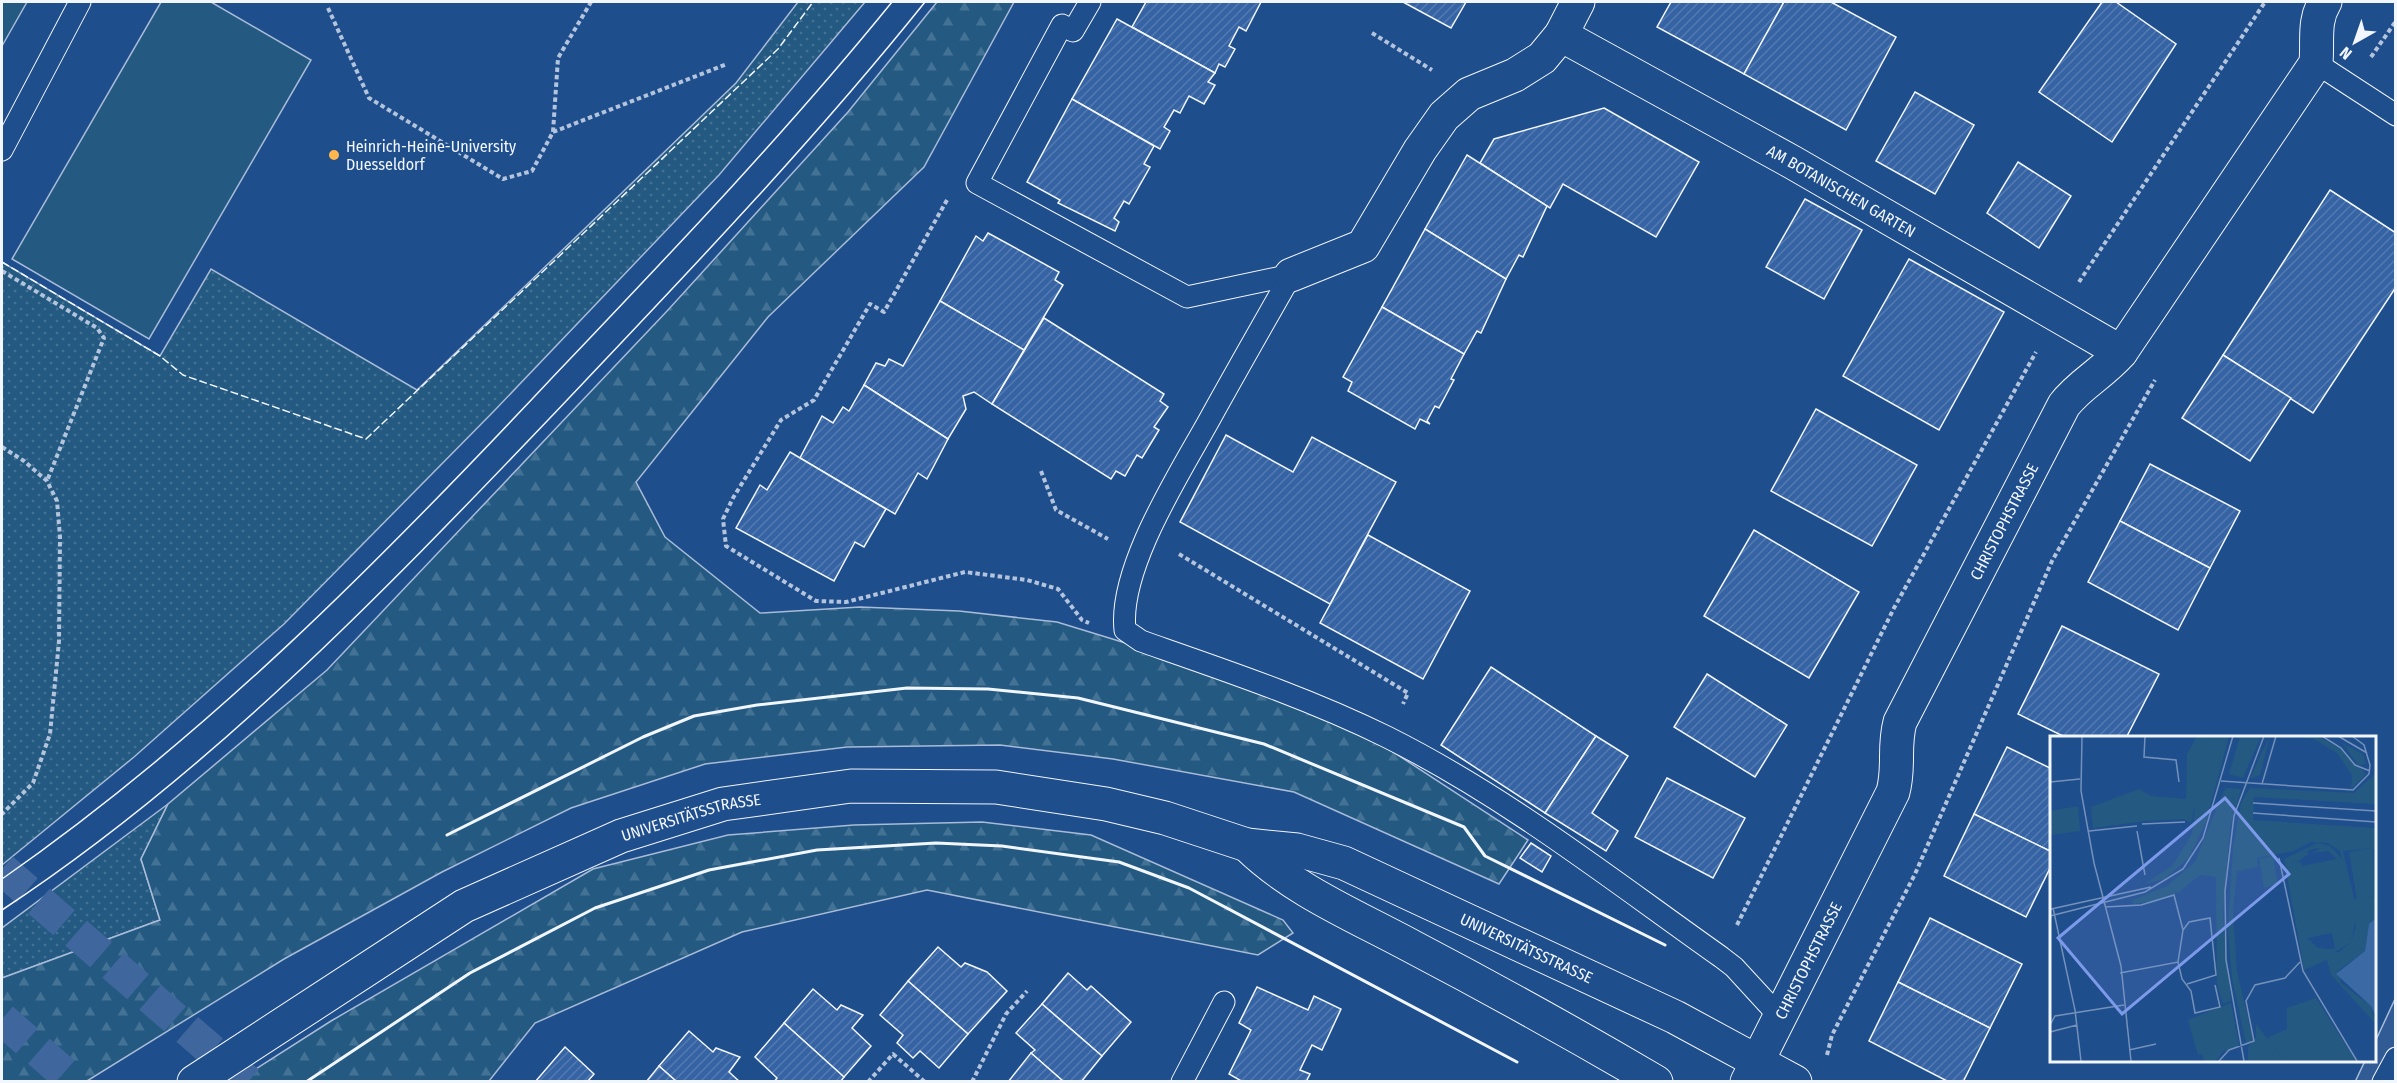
<svg xmlns="http://www.w3.org/2000/svg" width="2397" height="1083" font-family="'Fira Sans Condensed',sans-serif">
<style>
.grass{fill:url(#grass-dots);stroke:#a8bbd7;stroke-width:1.5}
.forest{fill:url(#forest-firs);stroke:#a8bbd7;stroke-width:1.5}
.pitch{fill:#245a82;stroke:#a8bbd7;stroke-width:1.5}
.parking{fill:#305b95;stroke:#a8bbd7;stroke-width:1.5}
.building{fill:url(#building-hatch);stroke:#f2f6ff;stroke-width:1.5}
.lines{fill:none;stroke-linecap:round;stroke-linejoin:round}
.motorway-tunnel{stroke:#3f679d;stroke-width:33;stroke-dasharray:33 16;stroke-linecap:butt}
.service-casing{stroke:#f2f6ff;stroke-width:23}
.minor-casing{stroke:#f2f6ff;stroke-width:35}
.tertiary-casing{stroke:#f2f6ff;stroke-width:35}
.path{stroke:#b3c4dc;stroke-width:4;stroke-dasharray:4.5 3;stroke-linecap:butt}
.service{stroke:#1f4e8c;stroke-width:21}
.minor{stroke:#1f4e8c;stroke-width:33}
.tertiary{stroke:#1f4e8c;stroke-width:33}
.tram{stroke:#f2f6ff;stroke-width:1.5}
.fence{stroke:#f2f6ff;stroke-width:1.5;stroke-dasharray:8 3;stroke-linecap:butt}
.wall{stroke:#f2f6ff;stroke-width:3}
.poi-dot{fill:#ffb74d;stroke:#1f4e8c;stroke-width:2}
.labels{text-anchor:middle;stroke-width:4.5;stroke-linejoin:round;paint-order:stroke}
.poi-label{font-size:16px;fill:#f2f6ff;stroke:#1f4e8c;text-anchor:start}
.street-label{font-size:16px;fill:#f2f6ff;stroke:#1f4e8c}
.inset-road{fill:none;stroke:#7391ba;stroke-width:1.5}
.view{fill:#7d9aea;fill-opacity:0.15;stroke:#7d9aea;stroke-width:3}
.inset-edge{fill:none;stroke:#f2f6ff;stroke-width:3}
</style>
<defs>
<pattern id="grass-dots" width="8" height="8" patternUnits="userSpaceOnUse" patternTransform="scale(1.5)"><rect width="8" height="8" fill="#245a82"/><path d="M2 2h.1M6 6h.1" fill="none" stroke="#447295" stroke-width="1.8" stroke-linecap="round"/></pattern>
<pattern id="forest-firs" width="22" height="20" patternUnits="userSpaceOnUse" patternTransform="scale(1.5)"><rect width="22" height="20" fill="#245a82"/><path d="M5 1l3.5 6h-7zM16 11l3.5 6h-7z" fill="#447295"/></pattern>
<pattern id="building-hatch" width="6" height="6" patternUnits="userSpaceOnUse" patternTransform="scale(1.5)"><rect width="6" height="6" fill="#3563a3"/><path d="M-1 1l2-2M0 6l6-6M5 7l2-2" fill="none" stroke="#537ab1"/></pattern>
</defs>
<rect width="100%" height="100%" fill="#1f4e8c"/>
<g class="grass">
<path d="M 798,2 L 865,2 L 719,175 L 494,411 L 284,624 L 134,757 L 2,865 L 2,262 L 160,356 L 211,269 L 417,390 L 736,83 Z"/>
<path d="M 168,804 L 141,859 L 160,920 L 2,978 L 2,928 Z"/>
</g>
<g class="forest">
<path d="M 937,2 L 1014,2 L 924,167 L 768,317 L 636,482 L 665,537 L 760,613 L 860,607 L 959,611 L 1057,622 L 1145,649 L 1277,698 L 1381,744 L 1528,840 L 1499,884 L 1294,792 L 1113,759 L 1000,745 L 847,747 L 705,764 L 571,808 L 442,872 L 284,959 L 87,1081 L 2,1082 L 2,978 L 160,920 L 141,859 L 168,804 L 327,670 L 668,310 L 848,112 Z"/>
<path d="M 982,822 L 1091,835 L 1283,920 L 1293,933 L 1258,955 L 927,890 L 742,932 L 535,1023 L 489,1081 L 237,1081 L 331,1021 L 593,869 L 728,835 L 854,825 Z"/>
</g>
<g class="pitch">
<path d="M 2,2 L 27,2 L 2,46 Z"/>
<path d="M 161,2 L 211,2 L 311,60 L 149,339 L 12,259 Z"/>
</g>
<path class="parking" d="M 2395,999 L 2395,1081 L 2355,1082 L 2365,1061 L 2374,1060 L 2375,1042 Z"/>
<g class="building">
<path d="M 1146,2 L 1261,2 L 1246,31 L 1239,27 L 1229,46 L 1235,49 L 1225,67 L 1219,64 L 1215,73 L 1132,27 Z"/>
<path d="M 1403,2 L 1466,2 L 1451,28 Z"/>
<path d="M 1671,2 L 1784,2 L 1744,74 L 1657,27 Z"/>
<path d="M 1784,2 L 1831,2 L 1896,37 L 1846,130 L 1744,74 Z"/>
<path d="M 2102,2 L 2116,2 L 2176,44 L 2112,142 L 2039,92 Z"/>
<path d="M 1117,19 L 1215,73 L 1208,82 L 1215,85 L 1204,104 L 1189,96 L 1180,113 L 1174,110 L 1164,127 L 1170,131 L 1160,149 L 1072,99 Z"/>
<path d="M 1915,92 L 1974,125 L 1935,194 L 1876,161 Z"/>
<path d="M 1072,99 L 1154,146 L 1144,164 L 1150,167 L 1129,204 L 1124,201 L 1114,218 L 1119,222 L 1115,231 L 1058,203 L 1060,200 L 1027,182 Z"/>
<path d="M 1604,108 L 1699,162 L 1656,237 L 1563,184 L 1550,208 L 1480,163 L 1494,139 Z"/>
<path d="M 1467,155 L 1547,206 L 1523,257 L 1519,255 L 1506,279 L 1425,229 Z"/>
<path d="M 2018,162 L 2071,196 L 2039,248 L 1987,213 Z"/>
<path d="M 2330,190 L 2396,233 L 2396,287 L 2313,413 L 2223,355 Z"/>
<path d="M 1805,199 L 1862,230 L 1824,299 L 1766,267 Z"/>
<path d="M 1425,229 L 1506,279 L 1481,333 L 1477,331 L 1464,354 L 1382,307 Z"/>
<path d="M 988,233 L 1059,272 L 1055,280 L 1063,285 L 1024,350 L 940,301 L 976,236 L 983,241 Z"/>
<path d="M 1909,259 L 2004,312 L 1939,430 L 1843,376 Z"/>
<path d="M 940,301 L 1024,350 L 992,404 L 974,392 L 963,396 L 966,409 L 948,439 L 864,385 L 876,363 L 885,366 L 889,359 L 903,366 Z"/>
<path d="M 1382,307 L 1464,354 L 1451,379 L 1454,380 L 1439,408 L 1435,406 L 1427,421 L 1430,424 L 1420,419 L 1415,429 L 1348,391 L 1352,382 L 1343,377 Z"/>
<path d="M 1044,318 L 1164,394 L 1160,401 L 1168,407 L 1154,427 L 1159,430 L 1142,458 L 1137,455 L 1125,476 L 1116,471 L 1111,479 L 992,404 Z"/>
<path d="M 2223,355 L 2291,398 L 2250,461 L 2182,418 Z"/>
<path d="M 864,385 L 948,439 L 927,479 L 918,473 L 895,514 L 800,458 L 822,416 L 833,423 L 843,407 L 849,411 Z"/>
<path d="M 1816,409 L 1917,465 L 1872,546 L 1771,491 Z"/>
<path d="M 1226,435 L 1293,472 L 1312,437 L 1396,482 L 1330,604 L 1180,522 Z"/>
<path d="M 790,452 L 886,509 L 864,547 L 855,542 L 834,581 L 736,528 L 760,485 L 767,490 Z"/>
<path d="M 2150,464 L 2240,511 L 2210,568 L 2120,521 Z"/>
<path d="M 2120,521 L 2210,568 L 2178,630 L 2088,582 Z"/>
<path d="M 1754,530 L 1859,592 L 1809,678 L 1704,616 Z"/>
<path d="M 1368,535 L 1470,591 L 1423,679 L 1320,623 Z"/>
<path d="M 2062,626 L 2159,674 L 2126,738 L 2067,738 L 2018,714 Z"/>
<path d="M 1491,667 L 1596,736 L 1545,813 L 1441,745 Z"/>
<path d="M 1707,674 L 1787,725 L 1755,777 L 1674,727 Z"/>
<path d="M 1596,736 L 1628,756 L 1592,813 L 1618,831 L 1606,851 L 1545,813 Z"/>
<path d="M 2007,747 L 2052,769 L 2052,852 L 1974,814 Z"/>
<path d="M 1667,778 L 1745,818 L 1713,878 L 1635,837 Z"/>
<path d="M 1974,814 L 2052,852 L 2052,864 L 2026,917 L 1944,876 Z"/>
<path d="M 1531,843 L 1551,856 L 1542,872 L 1520,858 Z"/>
<path d="M 1930,918 L 2022,964 L 1990,1028 L 1898,982 Z"/>
<path d="M 938,947 L 961,967 L 965,963 L 987,972 L 1007,991 L 968,1034 L 908,981 Z"/>
<path d="M 1068,973 L 1087,990 L 1091,986 L 1131,1022 L 1102,1056 L 1042,1004 Z"/>
<path d="M 908,981 L 968,1034 L 939,1068 L 920,1051 L 913,1058 L 897,1043 L 903,1035 L 880,1015 Z"/>
<path d="M 1898,982 L 1990,1028 L 1963,1082 L 1949,1082 L 1869,1041 Z"/>
<path d="M 1257,987 L 1308,1010 L 1314,996 L 1341,1009 L 1322,1050 L 1312,1045 L 1300,1070 L 1310,1074 L 1306,1082 L 1243,1082 L 1229,1074 L 1251,1030 L 1239,1023 Z"/>
<path d="M 813,989 L 837,1010 L 841,1005 L 863,1015 L 852,1028 L 871,1046 L 844,1077 L 784,1023 Z"/>
<path d="M 1042,1004 L 1102,1056 L 1081,1082 L 1064,1082 L 1031,1053 L 1035,1050 L 1016,1033 Z"/>
<path d="M 784,1023 L 844,1077 L 840,1082 L 774,1082 L 777,1078 L 755,1057 Z"/>
<path d="M 689,1031 L 713,1052 L 716,1048 L 740,1057 L 729,1072 L 740,1082 L 677,1082 L 659,1066 Z"/>
<path d="M 565,1047 L 594,1074 L 587,1082 L 535,1082 Z"/>
<path d="M 1031,1053 L 1064,1082 L 1008,1082 Z"/>
<path d="M 659,1066 L 677,1082 L 646,1082 Z"/>
</g>
<g class="lines">
<g class="motorway-tunnel">
<path d="M 2,869 L 248,1082"/>
<path d="M 2,1019 L 74,1082"/>
</g>
<g class="service-casing">
<g id="service">
<path d="M 1090,2 L 1073,31 L 1062,25 L 977,183 L 1187,297 L 1291,275"/>
<path d="M 2316,63 L 2396,115"/>
<path d="M 2,150 L 80,2"/>
<path d="M 1291,275 C 1265,321 1238,368 1212,415 C 1182,470 1118,567 1125,630 L 1141,641 C 1224,670 1308,698 1387,737 C 1507,797 1612,880 1721,957 L 1734,967 L 1779,1016"/>
<path d="M 1182,1082 L 1224,1002"/>
<path d="M 2383,1082 L 2396,1058"/>
</g>
</g>
<g class="minor-casing">
<g id="minor">
<path id="s1" d="M 1578,2 L 1561,35 L 1792,162 L 2121,352"/>
<path d="M 1291,275 L 1363,246 L 1420,150 L 1444,116 L 1469,94 L 1515,75 L 1542,58 L 1561,35"/>
<path id="s2" d="M 1747,1082 L 1893,792 C 1900,766 1893,748 1900,722 L 2064,405 C 2080,384 2102,374 2121,352 L 2316,63 C 2318,41 2313,21 2325,2"/>
</g>
</g>
<g class="tertiary-casing">
<g id="tertiary">
<path d="M 1247,845 C 1294,891 1356,916 1413,947 C 1495,990 1576,1035 1656,1082"/>
<path id="s3" d="M 194,1082 L 464,906 L 621,836 L 723,804 L 851,786 L 996,787 L 1106,804 L 1165,818 L 1247,845 L 1297,850 L 1344,863 L 1675,1017 L 1795,1082"/>
</g>
</g>
<g class="path">
<path d="M 328,8 L 369,98 L 503,179 L 532,171 L 553,132 L 558,58 L 591,2"/>
<path d="M 1372,33 L 1432,70"/>
<path d="M 2371,57 L 2396,21"/>
<path d="M 553,132 L 727,64"/>
<path d="M 947,200 L 884,312 L 870,304 L 814,400 L 781,420 L 733,498 L 723,519 L 726,546 L 816,601 L 846,602 L 965,572 L 1027,580 L 1058,589 L 1082,620 L 1089,623"/>
<path d="M 2,271 L 97,328 L 104,338 L 47,481"/>
<path d="M 2079,282 L 2265,2"/>
<path d="M 2,447 L 24,461 L 47,481 L 57,501 L 60,537 L 59,641 L 50,734 L 33,783 L 2,814"/>
<path d="M 1041,471 L 1056,510 L 1108,539"/>
<path d="M 1179,554 L 1408,693 L 1403,704"/>
<path d="M 1737,925 L 1894,608 L 2036,352"/>
<path d="M 1827,1055 L 1832,1035 L 1915,874 L 2052,561 L 2155,380"/>
<path d="M 868,1082 L 893,1054 L 925,1082"/>
<path d="M 972,1082 L 1006,1014 L 1027,991"/>
</g>
<use href="#service" class="service"/>
<use href="#minor" class="minor"/>
<use href="#tertiary" class="tertiary"/>
<g class="tram">
<path d="M 2,879 C 206,737 380,561 550,380 C 667,257 785,134 892,2"/>
<path d="M 2,910 C 207,775 380,596 549,419 C 678,283 808,148 925,2"/>
</g>
<path class="fence" d="M 2,262 L 160,356 L 183,375 L 366,439 L 778,49 L 813,2"/>
<g class="wall">
<path d="M 447,835 L 643,737 L 694,716 L 757,705 L 907,688 L 988,689 L 1078,698 L 1264,744 L 1464,827 L 1485,856 L 1665,945"/>
<path d="M 306,1082 L 470,973 L 595,908 L 709,870 L 817,850 L 936,843 L 1002,846 L 1119,862 L 1189,888 L 1517,1062"/>
</g>
</g>
<circle class="poi-dot" cx="334" cy="155" r="6"/>
<g class="labels">
<g class="poi-label">
<text x="346" y="152">Heinrich-Heine-University<tspan x="346" dy="18">Duesseldorf</tspan></text>
</g>
<g class="street-label">
<text dy="6" stroke="none"><textPath href="#s1" startOffset="358">AM BOTANISCHEN GARTEN</textPath></text>
<text dy="6" stroke="none"><textPath href="#s2" startOffset="621">CHRISTOPHSTRASSE</textPath></text>
<text dy="6" stroke="none"><textPath href="#s3" startOffset="567">UNIVERSITÄTSSTRASSE</textPath></text>
<text dy="6" stroke="none"><textPath href="#s3" startOffset="1434">UNIVERSITÄTSSTRASSE</textPath></text>
<text dy="6" stroke="none"><textPath href="#s2" startOffset="136">CHRISTOPHSTRASSE</textPath></text>
</g>
</g>
<g transform="translate(2050 736)">
<rect width="326" height="326" fill="#1f4e8c"/>
<path d="M 190,0 L 211,0 L 193,42 L 179,38 ZM 220,0 L 210,39 L 200,43 L 210,20 ZM 243,0 L 268,0 L 290,13 L 316,38 L 301,53 L 302,39 L 287,17 L 264,3 ZM 278,0 L 313,18 L 316,28 L 308,29 L 294,9 ZM 325,38 L 325,68 L 204,61 L 203,84 L 325,92 L 325,115 L 322,112 L 293,115 L 304,163 L 325,160 L 325,183 L 319,190 L 315,215 L 288,235 L 291,247 L 321,270 L 325,287 L 281,239 L 277,224 L 254,234 L 251,216 L 289,216 L 301,206 L 306,191 L 290,115 L 278,107 L 261,106 L 243,115 L 207,122 L 208,131 L 187,135 L 183,175 L 187,236 L 203,304 L 196,308 L 182,242 L 178,195 L 183,111 L 191,67 L 200,52 L 304,57 ZM 176,52 L 191,53 L 180,91 L 174,83 L 184,62 L 172,59 ZM 266,262 L 305,324 L 303,325 L 234,325 L 217,302 L 237,293 L 237,272 ZM 181,267 L 189,309 L 172,316 L 166,325 L 154,325 L 152,318 L 148,319 L 138,284 Z" fill="#245a82"/>
<path d="M 147,0 L 179,0 L 156,86 L 139,122 L 114,143 L 94,148 L 122,130 L 142,98 L 145,68 L 136,63 L 137,18 ZM 172,59 L 184,62 L 174,83 L 180,91 L 173,179 L 181,265 L 173,268 L 167,248 L 166,141 L 150,139 L 129,156 L 109,164 L 83,168 L 83,164 L 117,150 L 145,126 ZM 206,288 L 217,302 L 234,325 L 198,325 L 198,311 L 206,302 Z" fill="#245a82"/>
<path d="M 89,53 L 101,60 L 136,63 L 145,68 L 141,87 L 134,83 L 96,85 L 43,92 L 41,71 ZM 28,70 L 30,95 L 0,99 L 0,75 Z" fill="#245a82"/>
<path d="M 267,107 L 280,110 L 293,124 L 305,186 L 301,206 L 282,218 L 251,216 L 234,123 ZM 266,112 L 270,113 L 261,117 L 278,115 L 287,123 L 252,130 L 251,126 L 246,127 L 258,118 L 257,115 ZM 282,197 L 285,212 L 281,213 L 268,212 L 257,202 ZM 323,112 L 325,160 L 307,163 L 299,116 ZM 223,120 L 228,149 L 214,152 L 209,123 Z" fill="#245a82" fill-rule="evenodd"/>
<path d="M 325,183 L 325,279 L 321,270 L 286,238 L 315,215 L 319,188 Z" fill="#3b69a3"/>
<path class="inset-road" d="M 32,0 L 31,55 L 44,127 L 71,230 L 81,325M 95,0 L 94,21 L 126,24 L 129,46M 272,0 L 291,12 L 305,29 L 320,35M 288,0 L 317,17M 171,45 L 303,54 L 319,38 L 320,29 L 314,9 L 302,0M 0,46 L 30,43M 212,48 L 226,0M 203,67 L 326,75M 203,77 L 326,86M 92,88 L 135,86M 39,95 L 87,90M 87,95 L 95,139M 229,122 L 253,235 L 307,325M 55,171 L 91,169 L 124,159 L 133,194M 3,172 L 25,274 L 31,325M 1,173 L 101,151M 0,180 L 95,156 L 133,133 L 153,102 L 183,0M 128,226 L 133,194 L 139,186 L 160,182 L 166,239 L 137,248M 70,237 L 128,226 L 132,243 L 141,255 L 145,277 L 170,271 L 165,249M 0,289 L 5,280 L 74,269M 0,296 L 27,289M 79,314 L 106,308M 169,325 L 179,314 L 204,305 L 196,265 L 205,249 L 235,242 L 250,226M 194,325 L 176,224 L 175,155 L 184,80 L 214,0"/>
<path class="view" d="M 175,62 L 239,138 L 72,278 L 8,202 Z"/>
<rect width="326" height="326" class="inset-edge"/>
</g>
<rect width="2397" height="1083" fill="none" stroke="#f2f6ff" stroke-width="6"/>
<g transform="translate(2355 42) rotate(220)" stroke="#1f4e8c" stroke-width="4.5" paint-order="stroke">
<path d="M0-4.5L10 22L0 15L-10 22Z" fill="#f2f6ff"/>
<text y="-9" font-size="16" font-weight="bold" text-anchor="middle" fill="#f2f6ff">N</text>
</g>
</svg>
